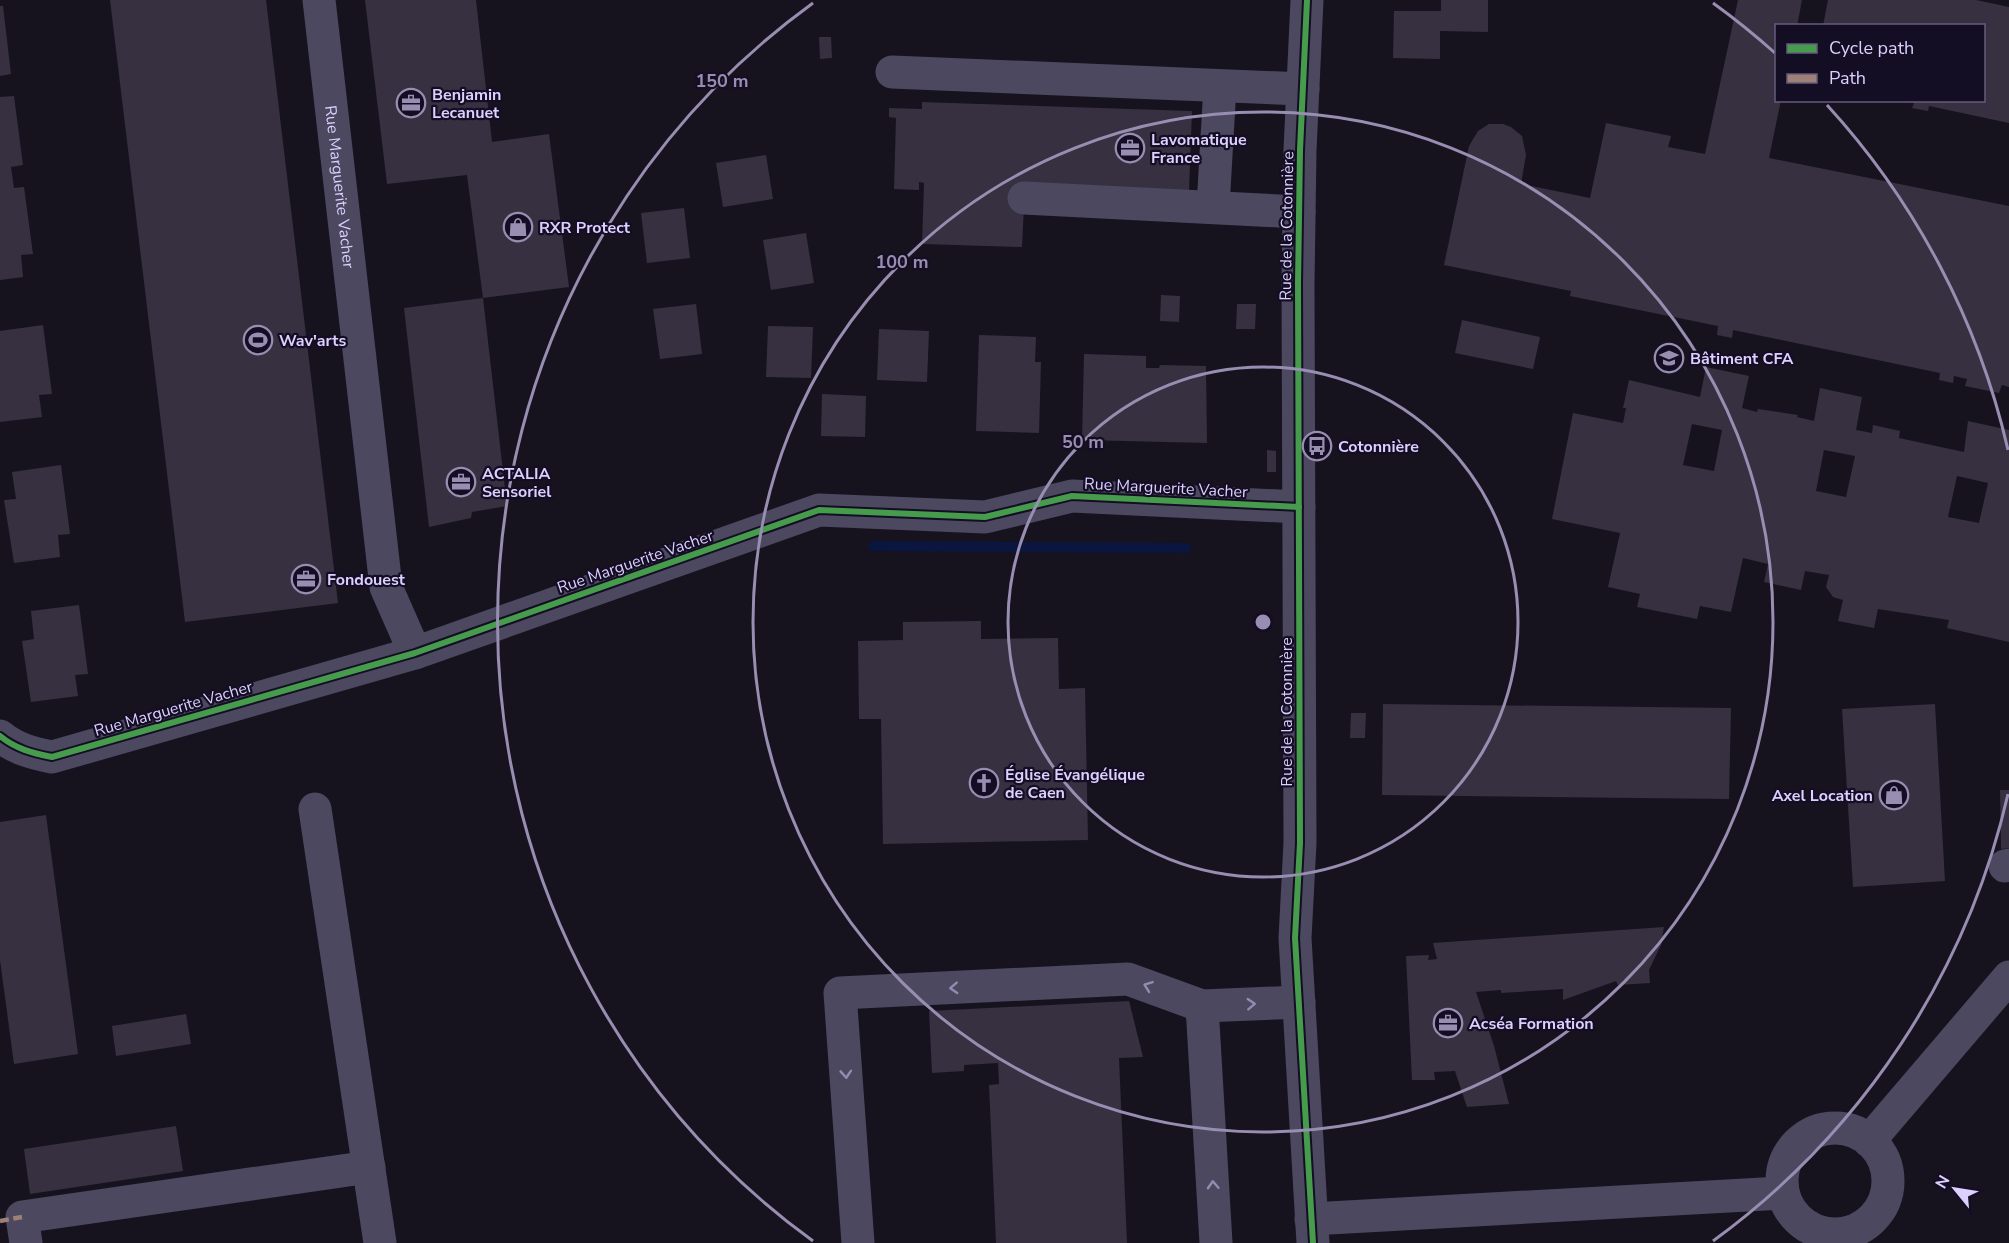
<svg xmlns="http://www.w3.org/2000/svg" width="2009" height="1243" font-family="'Nunito Sans',sans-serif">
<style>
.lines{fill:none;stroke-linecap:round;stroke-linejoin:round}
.stream{stroke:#0a163f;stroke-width:10}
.building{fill:#363041;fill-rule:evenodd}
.minor{stroke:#4c4860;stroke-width:33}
.quiet{stroke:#9e8076;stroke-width:4.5;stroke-dasharray:9 4.5;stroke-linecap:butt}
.cycleway-casing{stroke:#140e24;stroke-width:10}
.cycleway{stroke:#469c4c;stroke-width:6}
.oneway{stroke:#948cb0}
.ring{fill:none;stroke:#978eb1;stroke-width:3}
.labels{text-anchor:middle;stroke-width:4.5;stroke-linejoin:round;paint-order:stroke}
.poi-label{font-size:16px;font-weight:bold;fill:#dcd0ff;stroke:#140e24;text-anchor:start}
.street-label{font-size:16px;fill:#dcd0ff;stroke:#140e24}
.centre{fill:#978eb1;stroke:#140e24;stroke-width:3}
.ring-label{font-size:18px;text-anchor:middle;font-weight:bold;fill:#978eb1;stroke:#140e24;stroke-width:4.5;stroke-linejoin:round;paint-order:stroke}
</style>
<rect width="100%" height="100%" fill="#16131f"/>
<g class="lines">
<path class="stream" d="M 873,546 L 1186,548"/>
</g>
<g class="building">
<path d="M 110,0 L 266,0 L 338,603 L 185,622 Z"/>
<path d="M 365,0 L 476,0 L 492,142 L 549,134 L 569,287 L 483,298 L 467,175 L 387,184 Z"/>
<path d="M 1441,0 L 1488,0 L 1488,32 L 1440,31 L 1440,59 L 1393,58 L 1394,11 L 1441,11 Z"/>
<path d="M 1738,0 L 1802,0 L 1797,26 L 1776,26 L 1776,100 L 1781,100 L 1769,158 L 2009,206 L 2009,387 L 2002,385 L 1999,393 L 1965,386 L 1967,379 L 1954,376 L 1953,383 L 1939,380 L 1940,373 L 1733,330 L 1732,338 L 1717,335 L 1718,326 L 1570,296 L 1571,291 L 1444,265 L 1469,146 L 1478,131 L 1489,124 L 1503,124 L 1511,127 L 1522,136 L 1526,155 L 1521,184 L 1590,198 L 1606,123 L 1671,136 L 1668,147 L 1705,154 Z"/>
<path d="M 1828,0 L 1976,0 L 2009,7 L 2009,123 L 1929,106 L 1928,111 L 1912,108 L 1914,103 L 1908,102 L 1984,100 L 1984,26 L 1823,26 Z"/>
<path d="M 0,6 L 3,6 L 11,74 L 0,76 Z"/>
<path d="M 819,37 L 831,37 L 832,58 L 820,59 Z"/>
<path d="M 14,96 L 23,165 L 11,167 L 14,188 L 24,187 L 33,254 L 21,255 L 23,277 L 0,280 L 0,97 Z"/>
<path d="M 922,102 L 1192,111 L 1189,191 L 1025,185 L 1022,247 L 922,244 L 924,183 L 919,182 L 919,190 L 894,189 L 896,118 L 889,117 L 889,108 L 922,109 Z"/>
<path d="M 766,155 L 773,199 L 723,207 L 716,163 Z"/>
<path d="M 684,208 L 690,258 L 647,263 L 641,213 Z"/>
<path d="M 806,233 L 814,283 L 771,290 L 763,240 Z"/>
<path d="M 1161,295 L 1180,296 L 1179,322 L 1160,321 Z"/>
<path d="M 483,298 L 507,506 L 472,512 L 471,518 L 429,527 L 404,308 Z"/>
<path d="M 696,304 L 702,354 L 660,359 L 653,309 Z"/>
<path d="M 1237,304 L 1256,304 L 1255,329 L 1236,329 Z"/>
<path d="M 1462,320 L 1540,337 L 1533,369 L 1455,353 Z"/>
<path d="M 43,325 L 52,394 L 39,395 L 42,417 L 0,422 L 0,331 Z"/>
<path d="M 768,326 L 813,327 L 811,378 L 766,377 Z"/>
<path d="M 879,329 L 929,331 L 927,382 L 877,380 Z"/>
<path d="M 979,335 L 1036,337 L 1035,362 L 1041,362 L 1039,433 L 976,431 Z"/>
<path d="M 1084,354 L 1146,356 L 1146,368 L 1159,368 L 1160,365 L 1206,366 L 1207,443 L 1082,440 Z"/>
<path d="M 1706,367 L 1749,376 L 1742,408 L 1757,412 L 1758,409 L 1798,415 L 1797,417 L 1814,421 L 1820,388 L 1862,397 L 1856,430 L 1872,433 L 1873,425 L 1900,431 L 1899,438 L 1964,452 L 1968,421 L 2009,430 L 2009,642 L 1947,628 L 1949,620 L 1878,609 L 1874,628 L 1838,621 L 1843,600 L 1833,597 L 1826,587 L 1829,575 L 1805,571 L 1801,590 L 1764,582 L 1768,564 L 1743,558 L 1731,612 L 1700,606 L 1697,619 L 1637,607 L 1640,594 L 1608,587 L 1620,533 L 1552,519 L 1573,413 L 1623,423 L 1626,408 L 1623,408 L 1629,380 L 1700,397 ZM 1692,424 L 1722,430 L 1714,471 L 1683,465 ZM 1824,450 L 1855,456 L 1846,497 L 1816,491 ZM 1957,476 L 1988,483 L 1979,523 L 1948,517 Z"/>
<path d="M 822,394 L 866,396 L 865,437 L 821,436 Z"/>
<path d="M 1267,450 L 1276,451 L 1276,472 L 1267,472 Z"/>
<path d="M 61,465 L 70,534 L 58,535 L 60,557 L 14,563 L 4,500 L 16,499 L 12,472 Z"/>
<path d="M 79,605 L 88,674 L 75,675 L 78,696 L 31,702 L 22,641 L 34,639 L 31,611 Z"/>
<path d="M 981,621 L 981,639 L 1058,638 L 1059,689 L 1085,688 L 1088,840 L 883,844 L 881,719 L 859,719 L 858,641 L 903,640 L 903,622 Z"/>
<path d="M 1383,704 L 1731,708 L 1729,799 L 1382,795 Z"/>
<path d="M 1935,704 L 1945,881 L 1853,887 L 1842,709 Z"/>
<path d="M 1351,713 L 1366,713 L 1365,738 L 1350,738 Z"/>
<path d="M 2000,790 L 2009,790 L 2009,848 L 2001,849 Z"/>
<path d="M 46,815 L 78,1054 L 14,1064 L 0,960 L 0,822 Z"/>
<path d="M 1664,927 L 1661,945 L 1649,970 L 1650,983 L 1618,985 L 1616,981 L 1563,1000 L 1563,989 L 1501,993 L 1501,990 L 1476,992 L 1494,1046 L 1509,1104 L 1467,1107 L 1455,1071 L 1434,1072 L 1435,1080 L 1412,1080 L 1406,956 L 1429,955 L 1428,960 L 1437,959 L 1433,943 Z"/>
<path d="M 1129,1001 L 1143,1057 L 1119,1058 L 1127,1243 L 996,1243 L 989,1085 L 999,1084 L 998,1063 L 964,1065 L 964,1071 L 932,1073 L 929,1011 Z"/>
<path d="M 186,1014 L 191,1044 L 116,1056 L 112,1026 Z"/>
<path d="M 176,1126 L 183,1171 L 30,1194 L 24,1149 Z"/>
</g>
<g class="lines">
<g class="minor">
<path id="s1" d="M 319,0 L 386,587 L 415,653"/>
<path d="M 1307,0 L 1300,150 L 1298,284 L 1300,843 L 1295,938 L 1313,1243"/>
<path d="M 892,72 L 1303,89"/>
<path d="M 1024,198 L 1299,212"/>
<path d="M 1213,207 L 1220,86"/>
<path d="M 0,736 C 16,749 32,753 52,757 L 415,653 L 819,510 L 985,517 L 1072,496 L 1299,507"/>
<path d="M 315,809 L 380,1243"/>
<path d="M 2005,866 L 2009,865"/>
<path d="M 1202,1006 L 1216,1243"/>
<circle cx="1835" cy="1181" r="53"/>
<path d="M 1869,1141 L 2009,977"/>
<path d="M 1311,1219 L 1782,1193"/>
<path d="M 26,1243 L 22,1217 L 369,1167"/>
<path d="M 858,1243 L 840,993 L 1128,979 L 1202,1006 L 1299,1002"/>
</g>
<path class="quiet" d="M 0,1221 L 22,1217"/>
<g class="cycleway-casing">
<g id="cycleway">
<path d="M 1307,0 L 1300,150 L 1298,284 L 1300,843 L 1295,938 L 1313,1243"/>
<path d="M 0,736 C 16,749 32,753 52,757 L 415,653 L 819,510 L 985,517 L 1072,496 L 1299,507"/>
</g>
</g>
<use href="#cycleway" class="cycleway"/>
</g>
<defs><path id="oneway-chevron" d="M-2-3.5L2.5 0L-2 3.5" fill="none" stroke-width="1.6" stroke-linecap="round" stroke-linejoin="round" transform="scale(1.5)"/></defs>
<g class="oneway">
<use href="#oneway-chevron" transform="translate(1148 986) rotate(-160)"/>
<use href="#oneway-chevron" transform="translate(954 988) rotate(177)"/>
<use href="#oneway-chevron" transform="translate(1251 1004) rotate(-3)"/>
<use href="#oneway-chevron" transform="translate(846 1074) rotate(86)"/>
<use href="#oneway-chevron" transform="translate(1213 1185) rotate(-93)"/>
</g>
<g class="ring">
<circle cx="1263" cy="622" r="255"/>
<circle cx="1263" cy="622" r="510"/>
<path d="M2008 794A765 765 0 0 1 1713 1241M813 1241A765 765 0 0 1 813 3M1713 3A765 765 0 0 1 1775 53M1827 105A765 765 0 0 1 2008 450"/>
</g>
<defs>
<g id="office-ring" transform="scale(1.5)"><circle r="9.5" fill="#140e24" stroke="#978eb1" stroke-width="1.5"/><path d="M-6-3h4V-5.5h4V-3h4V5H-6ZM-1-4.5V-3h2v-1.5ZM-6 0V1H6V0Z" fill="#978eb1"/></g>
<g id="shop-ring" transform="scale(1.5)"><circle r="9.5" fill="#140e24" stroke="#978eb1" stroke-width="1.5"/><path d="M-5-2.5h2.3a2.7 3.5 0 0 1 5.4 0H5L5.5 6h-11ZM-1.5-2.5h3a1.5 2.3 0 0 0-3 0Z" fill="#978eb1"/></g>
<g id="stadium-ring" transform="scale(1.5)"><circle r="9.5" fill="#140e24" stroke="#978eb1" stroke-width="1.5"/><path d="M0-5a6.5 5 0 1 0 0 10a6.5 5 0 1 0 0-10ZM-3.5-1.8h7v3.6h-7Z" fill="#978eb1"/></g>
<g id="university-ring" transform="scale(1.5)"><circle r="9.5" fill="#140e24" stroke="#978eb1" stroke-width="1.5"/><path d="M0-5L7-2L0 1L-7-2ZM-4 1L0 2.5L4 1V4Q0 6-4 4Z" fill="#978eb1"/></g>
<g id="bus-ring" transform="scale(1.5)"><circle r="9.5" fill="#140e24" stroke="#978eb1" stroke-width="1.5"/><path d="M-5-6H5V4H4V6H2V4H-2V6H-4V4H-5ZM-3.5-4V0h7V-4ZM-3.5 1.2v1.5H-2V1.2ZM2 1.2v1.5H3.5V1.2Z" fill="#978eb1"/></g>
<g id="church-ring" transform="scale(1.5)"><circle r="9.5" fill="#140e24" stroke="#978eb1" stroke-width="1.5"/><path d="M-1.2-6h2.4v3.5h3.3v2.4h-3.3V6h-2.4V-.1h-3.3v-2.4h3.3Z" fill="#978eb1"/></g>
</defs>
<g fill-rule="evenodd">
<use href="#office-ring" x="411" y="103"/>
<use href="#office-ring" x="1130" y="148"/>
<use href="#shop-ring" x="518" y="227"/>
<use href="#stadium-ring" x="258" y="340"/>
<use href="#university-ring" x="1669" y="358"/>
<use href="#bus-ring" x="1317" y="446"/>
<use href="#office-ring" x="461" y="482"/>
<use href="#office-ring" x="306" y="579"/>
<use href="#church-ring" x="984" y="783"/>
<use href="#shop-ring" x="1894" y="795"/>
<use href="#office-ring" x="1448" y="1023"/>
</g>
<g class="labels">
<g class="poi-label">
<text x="432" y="100">Benjamin<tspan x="432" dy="18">Lecanuet</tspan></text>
<text x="1151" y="145">Lavomatique<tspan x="1151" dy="18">France</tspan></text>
<text x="539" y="233">RXR Protect</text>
<text x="279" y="346">Wav'arts</text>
<text x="1690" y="364">Bâtiment CFA</text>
<text x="1338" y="452">Cotonnière</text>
<text x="482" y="479">ACTALIA<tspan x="482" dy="18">Sensoriel</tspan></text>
<text x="327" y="585">Fondouest</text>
<text x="1005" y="780">Église Évangélique<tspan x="1005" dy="18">de Caen</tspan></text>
<text x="1873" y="801" text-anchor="end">Axel Location</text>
<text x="1469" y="1029">Acséa Formation</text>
</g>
<g class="street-label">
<text dy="6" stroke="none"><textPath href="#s1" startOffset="188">Rue Marguerite Vacher</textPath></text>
<text transform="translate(1286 226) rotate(-89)" y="6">Rue de la Cotonnière</text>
<text transform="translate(1166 487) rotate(3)" y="6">Rue Marguerite Vacher</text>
<text transform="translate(635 561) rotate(-19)" y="6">Rue Marguerite Vacher</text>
<text transform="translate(173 708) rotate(-16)" y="6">Rue Marguerite Vacher</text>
<text transform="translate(1286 712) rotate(-90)" y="6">Rue de la Cotonnière</text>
</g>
</g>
<circle cx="1263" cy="622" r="9" class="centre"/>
<g class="ring-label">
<text x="722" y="87">150 m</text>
<text x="902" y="268">100 m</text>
<text x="1083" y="448">50 m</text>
</g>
<rect x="1775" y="24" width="210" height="78" fill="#140e24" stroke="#645c7c" stroke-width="1.5"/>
<rect x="1787" y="44" width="30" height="9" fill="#469c4c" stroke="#645c7c" stroke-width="1.5"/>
<text x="1829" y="54" font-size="18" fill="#dcd0ff">Cycle path</text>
<rect x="1787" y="74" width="30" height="9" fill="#9e8076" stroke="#645c7c" stroke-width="1.5"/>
<text x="1829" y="84" font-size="18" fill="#dcd0ff">Path</text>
<g transform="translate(1955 1189) rotate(300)" stroke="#140e24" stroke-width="4.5" paint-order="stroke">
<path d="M0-4.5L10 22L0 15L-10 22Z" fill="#dcd0ff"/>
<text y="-9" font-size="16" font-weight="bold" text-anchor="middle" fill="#dcd0ff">N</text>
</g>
</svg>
